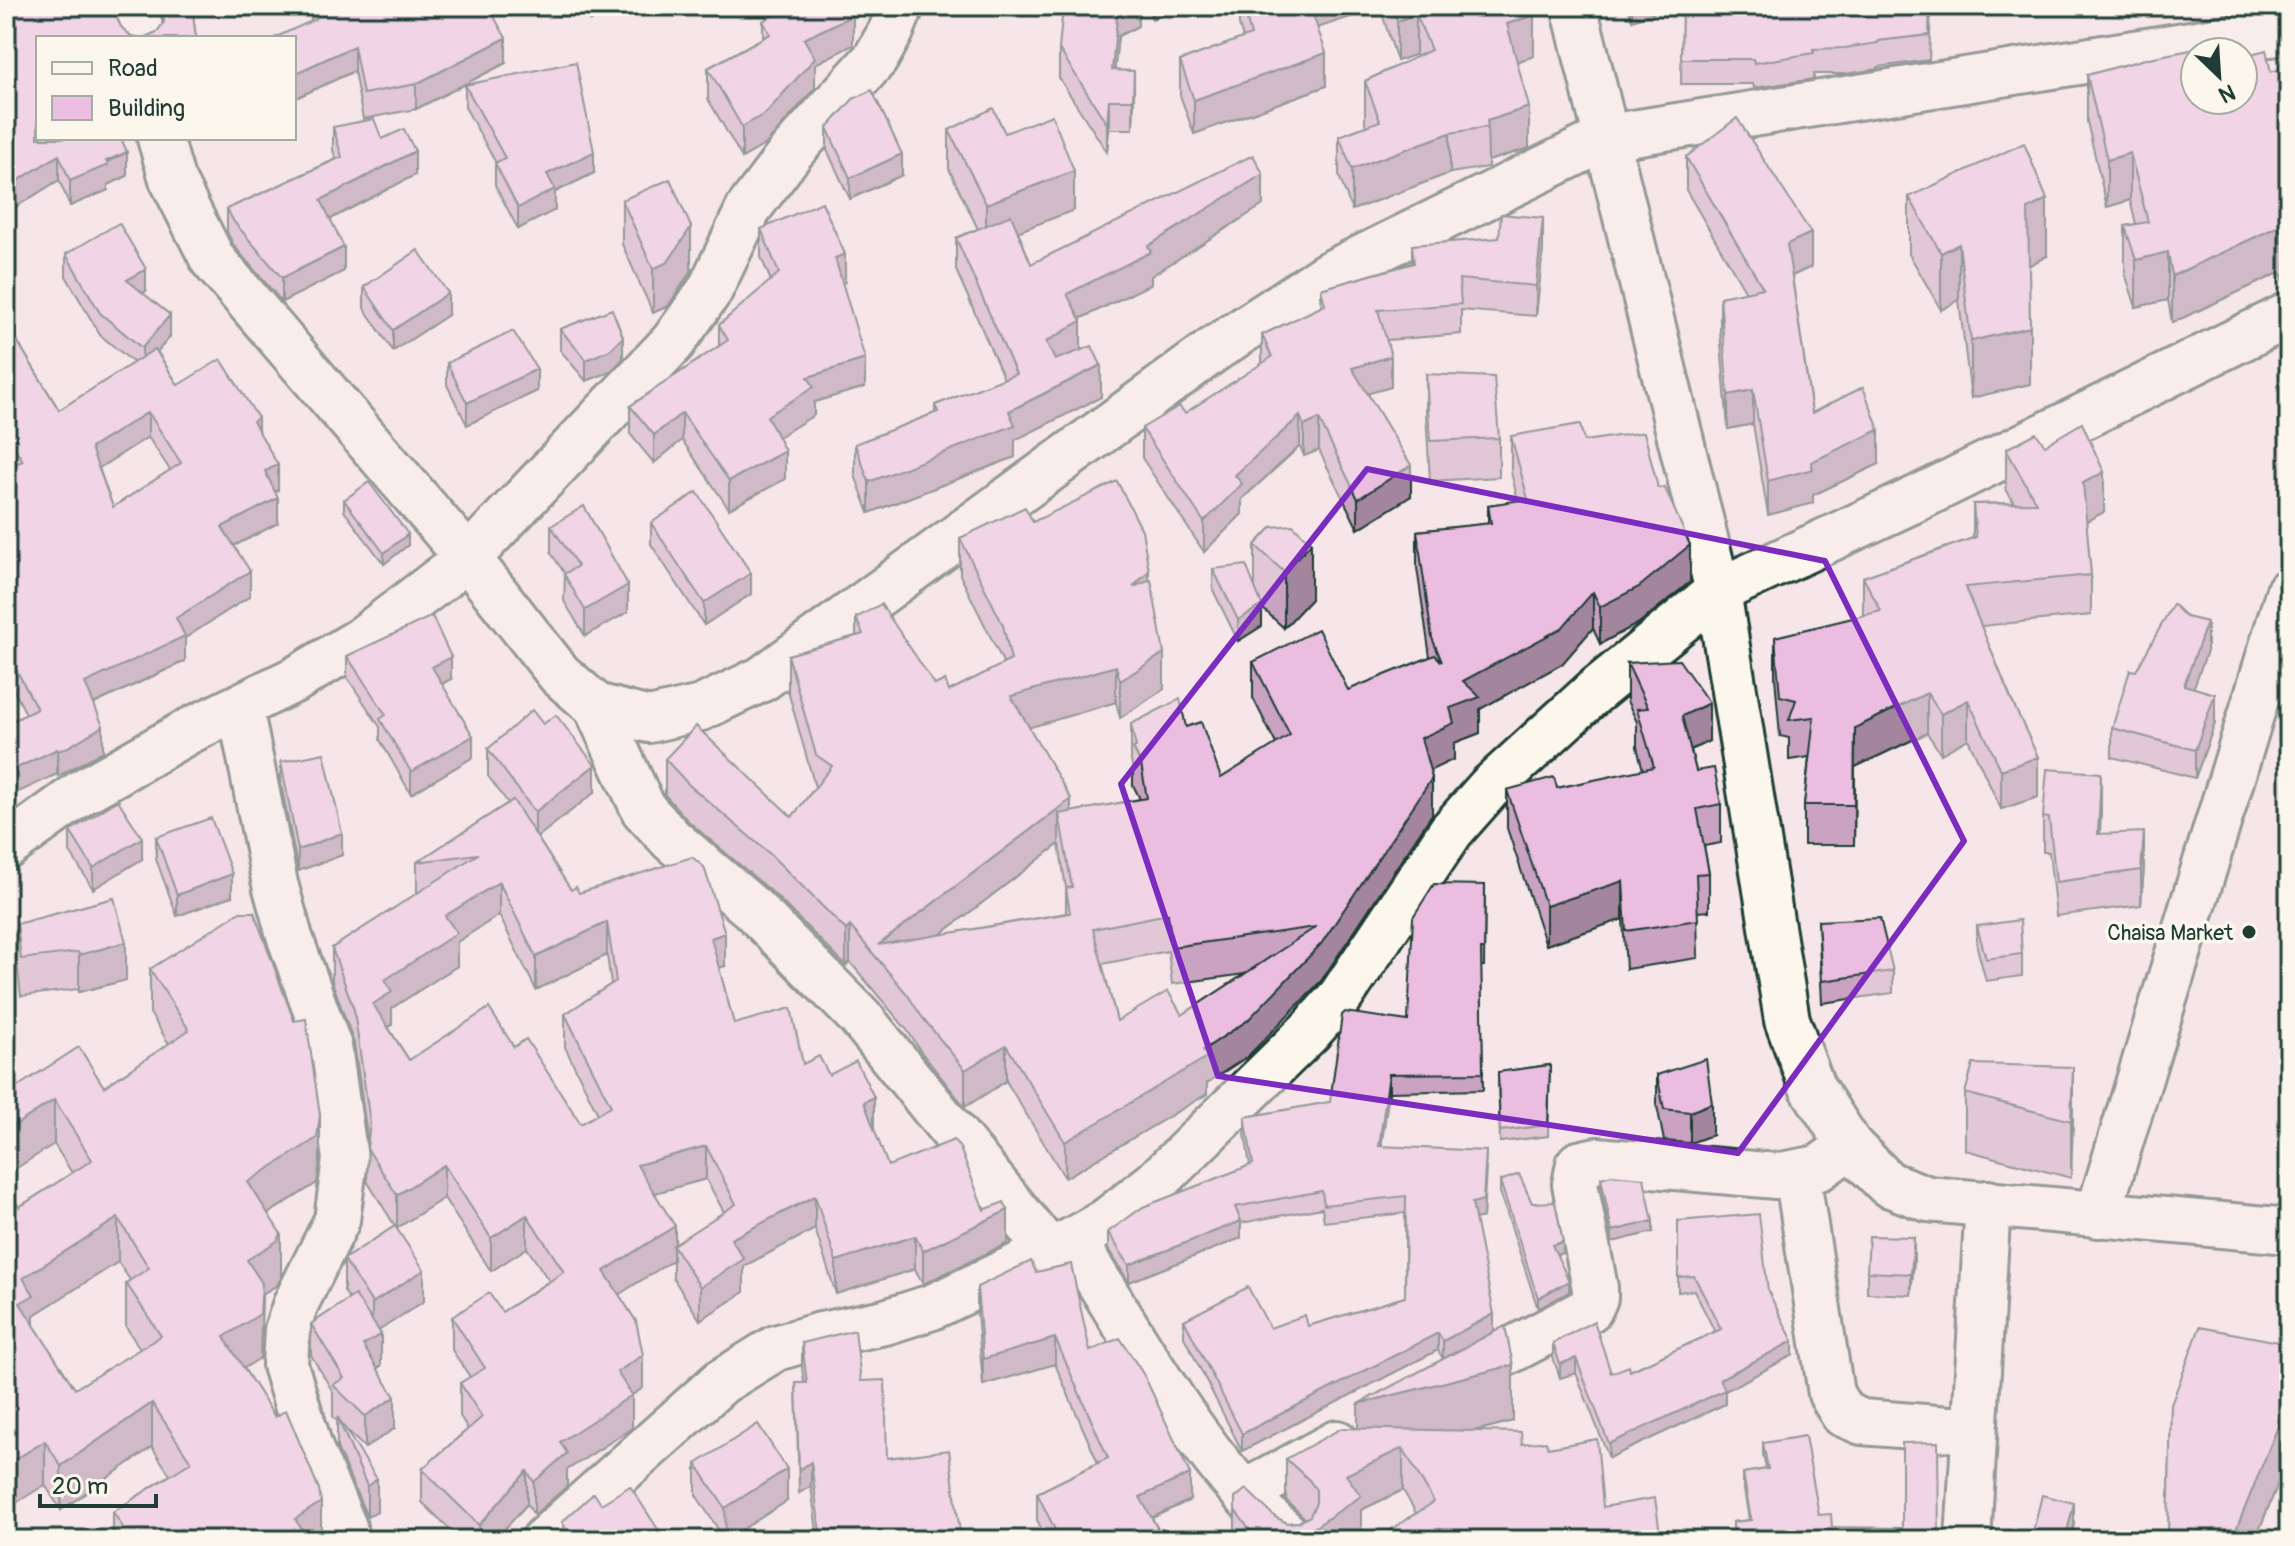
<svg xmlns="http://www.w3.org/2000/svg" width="2295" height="1546" font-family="Pangolin,sans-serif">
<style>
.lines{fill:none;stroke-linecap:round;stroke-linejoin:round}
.minor-casing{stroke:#1f3d34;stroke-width:50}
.minor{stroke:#fbf7ec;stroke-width:44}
.wall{fill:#caa3c2;stroke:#1f3d34;stroke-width:2;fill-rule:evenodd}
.shaded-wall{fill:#a4859e;stroke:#1f3d34;stroke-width:2}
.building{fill:#ebbee1;stroke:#1f3d34;stroke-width:2;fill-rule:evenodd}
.marked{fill:none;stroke:#7b2cbf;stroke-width:6;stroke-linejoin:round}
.poi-dot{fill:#1f3d34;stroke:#fbf7ec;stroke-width:3}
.labels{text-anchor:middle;stroke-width:7;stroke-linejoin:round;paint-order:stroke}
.poi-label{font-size:22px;fill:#1f3d34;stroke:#fbf7ec;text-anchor:end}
</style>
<rect width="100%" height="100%" fill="#f6e6e9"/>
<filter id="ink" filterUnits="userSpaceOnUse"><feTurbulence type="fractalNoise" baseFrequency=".0125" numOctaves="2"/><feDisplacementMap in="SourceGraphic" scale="16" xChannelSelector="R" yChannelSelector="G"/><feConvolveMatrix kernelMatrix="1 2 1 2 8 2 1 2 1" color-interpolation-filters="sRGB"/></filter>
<g filter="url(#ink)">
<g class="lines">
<g class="minor-casing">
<g id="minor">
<path d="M 137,6 L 141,38"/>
<path d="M 1574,6 L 1718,591 L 1787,1020 L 1812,1087 L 1850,1146 L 1888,1184 L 1928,1199 L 2289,1231"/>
<path d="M 160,138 L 172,179 L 213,260 L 468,558 L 560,675 L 596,706 L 649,720 L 701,708 L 762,679 L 1216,348 L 1327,275 L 1608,137 L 2228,38 L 2289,32"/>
<path d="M 596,706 L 644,810 L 672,840 L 753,909 L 860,1017 L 1050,1252"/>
<path d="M 240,707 L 275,884 L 290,938 L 329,1047 L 345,1159 L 337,1220 L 296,1303 L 287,1330 L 285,1365 L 311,1451 L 344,1527 L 345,1540"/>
<path d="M 6,847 L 82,792 L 189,731 L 296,679 L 361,640 L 468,558 L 673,342 L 710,290 L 749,208 L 792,151 L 876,58 L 891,31 L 901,6"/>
<path d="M 1797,1173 L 1831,1394 L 1843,1414 L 1862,1422 L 1974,1431"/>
<path d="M 2098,1215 L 2289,591"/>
<path d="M 1073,1240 C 1125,1322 1179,1422 1244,1493 C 1259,1510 1276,1525 1292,1540"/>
<path d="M 1458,1378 L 1590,1309 L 1595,1298 L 1595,1288 L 1575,1184 L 1579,1164 L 1597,1160 L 1776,1176 L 1819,1168 L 1850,1146"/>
<path d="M 1244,1493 L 1337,1443"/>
<path d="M 544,1540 L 721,1382 L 776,1348 L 821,1335 L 885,1322 L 932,1307 L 1073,1240 L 1105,1222 L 1155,1183 L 1310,1031 L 1341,996 L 1451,831 L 1489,788 L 1594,692 L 1718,591 L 1918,498 L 2289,315"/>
<path d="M 1968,1540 L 1988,1203"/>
</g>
</g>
<use href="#minor" class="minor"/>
</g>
<g class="wall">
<path d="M 6,6 L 116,16 L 121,27 L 131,36 L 143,38 L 157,32 L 164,22 L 162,6 L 197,6 L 192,6 L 196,38 L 38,38 L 127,176 L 108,185 L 108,190 L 70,206 L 59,180 L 6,213 Z"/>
<path d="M 309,6 L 488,6 L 506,63 L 416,109 L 363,119 L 354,71 L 294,99 L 294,38 L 311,21 Z"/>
<path d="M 582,6 L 619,6 L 590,21 Z"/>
<path d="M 787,6 L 849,6 L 853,45 L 815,64 L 815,88 L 766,144 L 742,158 L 708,99 L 708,68 L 763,38 L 763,21 L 787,7 Z"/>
<path d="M 1148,6 L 1181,6 L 1152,19 Z"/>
<path d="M 1239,6 L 1530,6 L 1534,56 L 1517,61 L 1529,148 L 1488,161 L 1488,167 L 1450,173 L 1352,210 L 1339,176 L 1339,136 L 1366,126 L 1365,122 L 1365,81 L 1417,57 L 1416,54 L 1397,61 L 1380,7 L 1317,27 L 1326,86 L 1194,134 L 1180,95 L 1180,61 L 1243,38 L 1239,25 Z"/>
<path d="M 1627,6 L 1672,6 L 1632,20 Z"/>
<path d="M 1705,6 L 1931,6 L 1929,60 L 1878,67 L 1878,69 L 1845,74 L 1814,74 L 1814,79 L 1754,88 L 1753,84 L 1681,84 L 1682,12 Z"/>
<path d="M 1138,26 L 1118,36 L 1114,70 L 1134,99 L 1133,129 L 1109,129 L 1107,152 L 1059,78 L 1059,49 Z"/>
<path d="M 2289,66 L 2285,286 L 2281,272 L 2172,323 L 2168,300 L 2136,307 L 2125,273 L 2125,226 L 2136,224 L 2130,200 L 2107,207 L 2087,122 L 2087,75 L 2195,100 Z"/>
<path d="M 465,85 L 594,173 L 555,192 L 555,210 L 518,229 L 495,185 L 495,163 L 496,163 L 465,107 Z"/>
<path d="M 333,127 L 382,139 L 415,175 L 330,219 L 344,271 L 282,302 L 234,246 L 227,232 L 227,209 L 336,159 L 333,150 Z"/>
<path d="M 827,128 L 902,175 L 850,199 L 827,150 Z"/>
<path d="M 949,130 L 1005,133 L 1074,210 L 1018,231 L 1031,264 L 1263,205 L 1151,276 L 1151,284 L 1080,319 L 1081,350 L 1101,397 L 1015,440 L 1015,457 L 869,513 L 855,475 L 855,444 L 935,413 L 935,405 L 1004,379 L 956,270 L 956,238 L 978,229 L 949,169 Z"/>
<path d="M 1686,157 L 1811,267 L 1792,276 L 1812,413 L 1879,464 L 1813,495 L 1813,503 L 1768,515 L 1753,424 L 1728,429 L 1720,331 L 1720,297 L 1746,292 L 1686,190 Z"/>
<path d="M 1909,197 L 2047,256 L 2029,265 L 2030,384 L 1971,398 L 1959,300 L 1941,310 L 1909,254 Z"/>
<path d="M 622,200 L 691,271 L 668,306 L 653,313 L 622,244 Z"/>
<path d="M 761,229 L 845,282 L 842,283 L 865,387 L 814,402 L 814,415 L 778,437 L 785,479 L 729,509 L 682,440 L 654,463 L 630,434 L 630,406 L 719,346 L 719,325 L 771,281 L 761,257 Z"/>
<path d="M 1412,245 L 1543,248 L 1536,316 L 1461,310 L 1461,334 L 1387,340 L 1391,387 L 1368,393 L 1411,496 L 1358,529 L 1319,450 L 1304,456 L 1300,446 L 1242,499 L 1242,514 L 1204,552 L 1142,458 L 1142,428 L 1185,413 L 1262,364 L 1262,335 L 1321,307 L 1321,289 L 1412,263 Z"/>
<path d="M 66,254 L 146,291 L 143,293 L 170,337 L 157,351 L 178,385 L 258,430 L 278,490 L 275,491 L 278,523 L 234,546 L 250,596 L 185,638 L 185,661 L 94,704 L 103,751 L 58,776 L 6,675 L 6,467 L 10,465 L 6,458 L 6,319 L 19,344 L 59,410 L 134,363 L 100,335 L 66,276 ZM 148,437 L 170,470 L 113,507 L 99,468 Z"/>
<path d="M 364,287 L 448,315 L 393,351 L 364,308 Z"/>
<path d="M 560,329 L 623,359 L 610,372 L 586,381 L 560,350 Z"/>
<path d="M 447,363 L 537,391 L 467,425 L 447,385 Z"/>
<path d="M 1426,374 L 1499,438 L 1499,477 L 1430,481 L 1426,413 Z"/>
<path d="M 1511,436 L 1584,441 L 1658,488 L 1690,582 L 1639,623 L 1600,644 L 1593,628 L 1562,664 L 1480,709 L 1480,733 L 1454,743 L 1454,759 L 1430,770 L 1432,814 L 1321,981 L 1248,1056 L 1207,1083 L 1207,1094 L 1065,1178 L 1006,1081 L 965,1107 L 922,1053 L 907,1030 L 850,962 L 846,966 L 771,891 L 689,822 L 665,795 L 665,759 L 792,817 L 815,787 L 788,691 L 788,655 L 856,636 L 856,618 L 935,685 L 949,691 L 1004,664 L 960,575 L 960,538 L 1033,522 L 1149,580 L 1164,689 L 1120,718 L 1116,702 L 1029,727 L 1071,812 L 1140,799 L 1133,785 L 1133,770 L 1131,761 L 1131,724 L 1186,727 L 1221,778 L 1276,744 L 1253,698 L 1253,662 L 1348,690 L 1430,657 L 1417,568 L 1417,531 L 1488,524 L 1488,505 L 1518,501 L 1511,472 ZM 1059,844 L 1066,888 L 1066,913 L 940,935 ZM 1168,951 L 1172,984 L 1245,974 L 1182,1015 L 1117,1021 L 1102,964 Z"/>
<path d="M 2006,449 L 2104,512 L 2086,521 L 2091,575 L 2091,615 L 1981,626 L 2038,797 L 2001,809 L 1968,739 L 1941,754 L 1927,733 L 1855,767 L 1854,845 L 1804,845 L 1804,805 L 1809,757 L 1789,760 L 1789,738 L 1780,736 L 1775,677 L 1775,637 L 1863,616 L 1863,577 L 1973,538 L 1973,504 L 2014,503 L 2006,489 Z"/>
<path d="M 344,500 L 408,545 L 384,564 L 344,511 Z"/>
<path d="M 651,523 L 751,594 L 704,625 L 651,544 Z"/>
<path d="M 551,526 L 628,612 L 585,636 L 564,601 L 565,574 L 551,553 Z"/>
<path d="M 1272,527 L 1311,599 L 1284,628 L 1262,608 L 1262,626 L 1238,641 L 1213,590 L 1213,569 L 1255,588 L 1255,545 Z"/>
<path d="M 2207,651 L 2193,688 L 2215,723 L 2195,778 L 2112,757 L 2112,728 L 2136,671 Z"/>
<path d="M 347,656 L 451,679 L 442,684 L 473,757 L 411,794 L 380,740 L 380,727 L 347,677 Z"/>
<path d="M 1627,663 L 1709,741 L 1691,750 L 1696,771 L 1721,804 L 1721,843 L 1704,846 L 1709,873 L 1709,911 L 1697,912 L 1698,958 L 1626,969 L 1623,919 L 1546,945 L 1507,828 L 1507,790 L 1557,788 L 1643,770 L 1637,747 L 1637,722 L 1627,701 Z"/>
<path d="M 488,749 L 595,792 L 537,837 L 571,890 L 725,966 L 719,968 L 734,1024 L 803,1064 L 829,1075 L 874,1130 L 888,1166 L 984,1210 L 1008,1243 L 923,1284 L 915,1269 L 836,1294 L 815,1229 L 744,1266 L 744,1292 L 700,1320 L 673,1278 L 673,1260 L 619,1294 L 643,1388 L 632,1395 L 632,1428 L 567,1470 L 567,1486 L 534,1515 L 527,1504 L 495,1540 L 461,1540 L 422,1502 L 422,1469 L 468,1429 L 460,1416 L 460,1383 L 470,1377 L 452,1350 L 452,1317 L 502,1312 L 549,1281 L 527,1248 L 491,1271 L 444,1198 L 397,1228 L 424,1301 L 378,1331 L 381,1366 L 377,1368 L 395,1428 L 365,1448 L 344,1428 L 377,1511 L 367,1517 L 337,1448 L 337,1420 L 333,1417 L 333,1392 L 311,1355 L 311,1324 L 349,1299 L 344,1291 L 344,1259 L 395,1226 L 367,1181 L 368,1142 L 354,1043 L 332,981 L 332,948 L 417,894 L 417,862 L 508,803 L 488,776 ZM 499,915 L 536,990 L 607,955 L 611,984 L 565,1014 L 565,1047 L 598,1114 L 581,1124 L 514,1047 L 409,1060 L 388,1027 L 392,1025 L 392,1008 L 457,966 L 457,942 ZM 706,1179 L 724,1212 L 675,1244 L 655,1193 Z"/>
<path d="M 281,762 L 342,855 L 298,871 L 281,784 Z"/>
<path d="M 2101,808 L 2100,834 L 2144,867 L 2141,905 L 2056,916 L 2049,852 L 2043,852 L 2043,817 Z"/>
<path d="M 70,831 L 142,859 L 93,889 L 70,852 Z"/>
<path d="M 156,837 L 232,896 L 177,916 L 156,859 Z"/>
<path d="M 1485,885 L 1484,966 L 1481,966 L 1483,1090 L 1389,1092 L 1381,1146 L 1486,1168 L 1483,1217 L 1475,1219 L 1443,1359 L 1438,1350 L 1242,1451 L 1184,1337 L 1184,1320 L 1270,1328 L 1308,1326 L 1405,1297 L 1405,1213 L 1324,1222 L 1322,1208 L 1241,1223 L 1241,1238 L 1129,1282 L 1108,1249 L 1108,1232 L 1250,1165 L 1245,1134 L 1245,1117 L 1330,1102 L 1408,1021 Z"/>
<path d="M 114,898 L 126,980 L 79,992 L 78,989 L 21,996 L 17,962 L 17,924 Z"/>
<path d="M 1818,921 L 1893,971 L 1893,993 L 1822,1003 Z"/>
<path d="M 1977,926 L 2022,954 L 2022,976 L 1986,981 L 1977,947 Z"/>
<path d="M 150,969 L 320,1159 L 317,1183 L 268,1214 L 281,1278 L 277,1285 L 262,1294 L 260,1358 L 244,1368 L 321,1540 L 107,1540 L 113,1536 L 113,1512 L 170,1475 L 152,1447 L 61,1510 L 45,1485 L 19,1207 L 72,1173 L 54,1144 L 6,1094 L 104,1087 L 169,1044 L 150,1013 ZM 118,1262 L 130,1280 L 126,1283 L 126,1327 L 140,1349 L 75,1389 L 34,1325 L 34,1315 Z"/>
<path d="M 1550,1065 L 1548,1136 L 1500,1142 L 1498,1072 Z"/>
<path d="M 2073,1067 L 2071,1178 L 1965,1150 L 1965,1093 Z"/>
<path d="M 1657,1075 L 1712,1135 L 1690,1143 L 1664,1141 L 1657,1106 Z"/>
<path d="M 1601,1178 L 1653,1232 L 1612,1242 L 1601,1188 Z"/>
<path d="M 1500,1181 L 1532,1203 L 1563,1253 L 1556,1255 L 1569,1292 L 1538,1309 L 1500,1192 Z"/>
<path d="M 1678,1221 L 1768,1291 L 1793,1355 L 1725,1391 L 1725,1404 L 1609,1458 L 1576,1373 L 1560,1378 L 1553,1357 L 1553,1343 L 1611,1373 L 1630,1371 L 1715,1332 L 1694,1290 L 1678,1292 Z"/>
<path d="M 1914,1259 L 1911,1295 L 1867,1293 L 1867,1272 Z"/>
<path d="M 1036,1272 L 1190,1500 L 1152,1518 L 1164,1540 L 1047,1540 L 1037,1520 L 1037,1493 L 1098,1463 L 1055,1364 L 983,1385 L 977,1313 L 977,1287 Z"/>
<path d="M 802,1343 L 861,1381 L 887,1458 L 961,1540 L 818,1540 L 811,1486 L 799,1493 L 796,1383 L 804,1383 L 802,1367 Z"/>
<path d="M 2171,1405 L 2279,1481 L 2255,1540 L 2168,1540 Z"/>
<path d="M 1513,1421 L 1476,1431 L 1522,1444 L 1548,1448 L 1603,1507 L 1661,1540 L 1389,1540 L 1389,1531 L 1416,1513 L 1403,1490 L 1361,1510 L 1361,1538 L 1358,1540 L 1235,1540 L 1235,1498 L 1287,1523 L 1299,1522 L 1305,1518 L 1286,1500 L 1286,1459 L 1358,1428 Z"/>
<path d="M 1763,1443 L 1819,1515 L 1832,1527 L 1939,1540 L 1733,1540 L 1733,1522 L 1749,1520 L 1743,1484 L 1743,1473 L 1766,1469 L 1763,1454 Z"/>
<path d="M 696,1464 L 787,1501 L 725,1540 L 696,1495 Z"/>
</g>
<g class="shaded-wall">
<path d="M 590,6 L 619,6 L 590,21 Z"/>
<path d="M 1120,6 L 1138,6 L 1138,26 L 1118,36 L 1112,99 L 1112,70 L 1118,7 Z"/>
<path d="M 1152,6 L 1181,6 L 1152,19 Z"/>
<path d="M 1314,6 L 1380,6 L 1380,7 L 1314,29 Z"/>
<path d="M 1632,6 L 1672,6 L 1632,20 Z"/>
<path d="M 1416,14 L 1416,54 L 1397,61 L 1397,21 Z"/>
<path d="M 853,15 L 853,45 L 815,64 L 815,88 L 766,144 L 742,158 L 742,127 L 804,39 Z"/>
<path d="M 1534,15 L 1534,56 L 1507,65 L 1507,24 Z"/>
<path d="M 506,38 L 506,63 L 416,109 L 416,84 Z"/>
<path d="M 354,46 L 354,71 L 294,99 L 294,74 Z"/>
<path d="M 1326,53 L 1326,86 L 1194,134 L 1194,100 Z"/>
<path d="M 1134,71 L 1134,99 L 1133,129 L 1133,100 Z"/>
<path d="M 1109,100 L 1109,129 L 1107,152 L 1107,124 Z"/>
<path d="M 1529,107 L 1529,148 L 1488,161 L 1487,121 Z"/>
<path d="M 1450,133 L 1450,173 L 1352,210 L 1352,169 Z"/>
<path d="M 415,151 L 415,175 L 321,224 L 321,200 Z"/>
<path d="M 127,152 L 127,176 L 108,185 L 108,190 L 70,206 L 70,181 Z"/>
<path d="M 594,152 L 594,173 L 555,192 L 555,210 L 518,229 L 518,208 L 547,174 Z"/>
<path d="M 2130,153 L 2130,200 L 2107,207 L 2107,160 Z"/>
<path d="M 902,154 L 902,175 L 850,199 L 850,178 Z"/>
<path d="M 59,155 L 59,180 L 6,213 L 6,188 Z"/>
<path d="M 1074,171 L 1074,210 L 986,244 L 986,204 Z"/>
<path d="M 1263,174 L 1263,205 L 1151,276 L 1151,284 L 1067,325 L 1067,294 L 1148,246 Z"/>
<path d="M 2047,199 L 2047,256 L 2028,266 L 2028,209 Z"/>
<path d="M 1543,218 L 1543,248 L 1536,316 L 1536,286 Z"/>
<path d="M 2281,225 L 2281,272 L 2172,323 L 2172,276 Z"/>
<path d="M 691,227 L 691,271 L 668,306 L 653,313 L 653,269 Z"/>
<path d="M 1811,233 L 1811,267 L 1787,278 L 1787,244 Z"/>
<path d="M 2289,237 L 2289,284 L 2285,286 L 2285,239 Z"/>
<path d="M 1959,244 L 1959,300 L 1941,310 L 1941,253 Z"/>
<path d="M 344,247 L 344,271 L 282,302 L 282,278 Z"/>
<path d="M 2168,252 L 2168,300 L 2136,307 L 2136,260 Z"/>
<path d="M 845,254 L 845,282 L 835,286 L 835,258 Z"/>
<path d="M 146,269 L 146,291 L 127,302 L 127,280 Z"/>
<path d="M 448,293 L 448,315 L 393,351 L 393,330 Z"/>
<path d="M 170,315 L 170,337 L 142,369 L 142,348 Z"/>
<path d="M 1081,321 L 1081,353 L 1046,373 L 1046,342 Z"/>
<path d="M 2030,327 L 2030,384 L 1971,398 L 1971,341 Z"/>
<path d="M 623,337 L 623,359 L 610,372 L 586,381 L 586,360 Z"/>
<path d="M 1391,356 L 1391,387 L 1352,398 L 1352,368 Z"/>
<path d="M 865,359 L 865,387 L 814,402 L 814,415 L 767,444 L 767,416 L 808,377 Z"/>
<path d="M 1101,365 L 1101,397 L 1015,440 L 1015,457 L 869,513 L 869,482 Z"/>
<path d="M 537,369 L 537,391 L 467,425 L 467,403 Z"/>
<path d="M 1753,390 L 1753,424 L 1728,429 L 1728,395 Z"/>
<path d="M 148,412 L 148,437 L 91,473 L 91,448 Z"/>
<path d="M 682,413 L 682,440 L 654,463 L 654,435 Z"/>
<path d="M 1300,416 L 1300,446 L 1242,499 L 1242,514 L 1204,552 L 1204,522 L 1235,475 Z"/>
<path d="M 258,418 L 258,443 L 253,421 Z"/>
<path d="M 1319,419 L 1319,450 L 1304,456 L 1304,426 Z"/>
<path d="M 1879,430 L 1879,464 L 1813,495 L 1813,503 L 1768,515 L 1768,481 Z"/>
<path d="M 785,451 L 785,479 L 729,509 L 729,481 Z"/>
<path d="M 278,465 L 278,490 L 265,496 L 265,471 Z"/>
<path d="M 1411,465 L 1411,496 L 1358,529 L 1358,499 Z"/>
<path d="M 2104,472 L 2104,512 L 2083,523 L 2083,483 Z"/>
<path d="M 278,498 L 278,523 L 222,552 L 222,527 Z"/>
<path d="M 408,534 L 408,545 L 384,564 L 384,553 Z"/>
<path d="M 1311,543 L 1311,599 L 1284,628 L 1284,572 Z"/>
<path d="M 1690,545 L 1690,582 L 1639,623 L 1600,644 L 1600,607 Z"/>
<path d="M 250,571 L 250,596 L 185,638 L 185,661 L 85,708 L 85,683 L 176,618 Z"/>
<path d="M 1149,571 L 1149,607 L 1133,587 Z"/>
<path d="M 751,573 L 751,594 L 704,625 L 704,603 Z"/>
<path d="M 628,585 L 628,612 L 585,636 L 585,610 Z"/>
<path d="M 1593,592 L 1593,628 L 1562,664 L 1480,709 L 1480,733 L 1454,743 L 1454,759 L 1421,775 L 1421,738 L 1450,708 L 1463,681 Z"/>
<path d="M 1262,605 L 1262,626 L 1238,641 L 1238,620 Z"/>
<path d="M 2207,622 L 2207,651 L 2184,714 L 2184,685 Z"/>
<path d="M 1164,653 L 1164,689 L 1120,718 L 1120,681 Z"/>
<path d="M 451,657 L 451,679 L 432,689 L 432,667 Z"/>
<path d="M 1116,666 L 1116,702 L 1011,733 L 1011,696 Z"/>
<path d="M 1927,693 L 1927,733 L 1855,767 L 1854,845 L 1855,728 Z"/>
<path d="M 2215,694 L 2215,723 L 2195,778 L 2195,750 Z"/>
<path d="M 1968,700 L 1968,739 L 1941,754 L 1941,714 Z"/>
<path d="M 1709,703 L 1709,741 L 1682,754 L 1682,716 Z"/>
<path d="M 103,726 L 103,751 L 58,776 L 58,751 Z"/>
<path d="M 473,736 L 473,757 L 411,794 L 411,772 Z"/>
<path d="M 57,749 L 57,774 L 6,798 L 6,773 Z"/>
<path d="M 2038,757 L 2038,797 L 2001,809 L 2001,770 Z"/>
<path d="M 595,765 L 595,792 L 535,839 L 535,812 Z"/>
<path d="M 2101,773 L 2101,808 L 2098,868 L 2098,834 Z"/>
<path d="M 1432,778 L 1432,814 L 1321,981 L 1248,1056 L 1207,1083 L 1207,1094 L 1065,1178 L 1065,1142 L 1248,1020 Z"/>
<path d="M 1071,799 L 1071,835 L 1059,814 L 1059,844 L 890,973 L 878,945 Z"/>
<path d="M 2144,832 L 2144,867 L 2141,905 L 2141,870 Z"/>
<path d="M 342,833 L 342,855 L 298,871 L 298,850 Z"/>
<path d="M 142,838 L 142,859 L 93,889 L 93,868 Z"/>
<path d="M 232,874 L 232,896 L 177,916 L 177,895 Z"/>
<path d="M 1623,881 L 1623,919 L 1546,945 L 1546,906 Z"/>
<path d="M 499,882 L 499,915 L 457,942 L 457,966 L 392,1008 L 392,1025 L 373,1037 L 373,1004 L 385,980 L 445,916 Z"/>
<path d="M 607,922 L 607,955 L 536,990 L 536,957 Z"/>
<path d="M 850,926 L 850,962 L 846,966 L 846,930 Z"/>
<path d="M 725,933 L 725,966 L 711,970 L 711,938 Z"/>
<path d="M 126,942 L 126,980 L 79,992 L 79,955 Z"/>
<path d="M 16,998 L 16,1037 L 6,1043 L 6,1004 Z"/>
<path d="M 1006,1045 L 1006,1081 L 965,1107 L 965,1070 Z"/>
<path d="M 2073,1067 L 2073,1123 L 2071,1178 L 2071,1121 Z"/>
<path d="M 1389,1074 L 1389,1092 L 1379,1163 L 1379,1146 Z"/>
<path d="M 874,1097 L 874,1130 L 864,1102 Z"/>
<path d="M 54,1100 L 54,1144 L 6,1175 L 6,1131 Z"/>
<path d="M 1712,1103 L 1712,1135 L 1690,1143 L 1690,1112 Z"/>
<path d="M 320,1115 L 320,1159 L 317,1183 L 248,1226 L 248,1182 Z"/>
<path d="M 706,1146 L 706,1179 L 637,1198 L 637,1165 Z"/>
<path d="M 1486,1151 L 1483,1217 L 1472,1220 L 1472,1203 Z"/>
<path d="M 444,1165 L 444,1198 L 397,1228 L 397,1195 Z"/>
<path d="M 815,1196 L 815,1229 L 744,1266 L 744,1292 L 700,1320 L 700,1287 L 731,1239 Z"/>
<path d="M 1008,1210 L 1008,1243 L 923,1284 L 923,1251 Z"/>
<path d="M 527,1215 L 527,1248 L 491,1271 L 491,1238 Z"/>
<path d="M 118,1218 L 118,1262 L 34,1315 L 34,1339 L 20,1303 L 23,1278 Z"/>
<path d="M 1241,1221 L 1241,1238 L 1129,1282 L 1129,1265 Z"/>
<path d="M 1653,1221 L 1653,1232 L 1612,1242 L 1612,1231 Z"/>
<path d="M 675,1226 L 675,1249 L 673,1245 L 673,1260 L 604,1304 L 604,1271 Z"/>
<path d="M 281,1234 L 281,1278 L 277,1285 L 262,1294 L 260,1358 L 224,1381 L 224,1337 L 247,1260 Z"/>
<path d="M 915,1236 L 915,1269 L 836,1294 L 836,1261 Z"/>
<path d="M 1914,1237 L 1914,1259 L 1911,1295 L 1911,1274 Z"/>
<path d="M 1563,1242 L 1563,1253 L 1552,1256 L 1552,1245 Z"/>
<path d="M 424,1270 L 424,1301 L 372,1335 L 372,1303 Z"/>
<path d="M 1569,1281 L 1569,1292 L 1538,1309 L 1538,1298 Z"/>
<path d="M 1494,1314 L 1494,1332 L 1443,1359 L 1443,1341 Z"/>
<path d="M 1438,1333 L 1438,1350 L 1242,1451 L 1242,1434 Z"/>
<path d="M 381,1334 L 381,1366 L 363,1377 L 363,1345 Z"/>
<path d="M 1055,1338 L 1055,1364 L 983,1385 L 983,1359 Z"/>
<path d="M 1793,1341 L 1793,1355 L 1725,1391 L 1725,1404 L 1609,1458 L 1609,1444 L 1720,1379 Z"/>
<path d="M 2279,1342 L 2279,1481 L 2255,1540 L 2234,1540 L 2234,1535 Z"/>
<path d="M 643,1355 L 643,1388 L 632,1395 L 632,1428 L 567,1470 L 567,1486 L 534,1515 L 534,1482 L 560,1442 L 617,1372 Z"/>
<path d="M 1576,1358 L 1576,1373 L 1560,1378 L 1560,1364 Z"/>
<path d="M 1513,1365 L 1513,1421 L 1403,1449 L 1403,1490 L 1361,1510 L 1361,1538 L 1358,1540 L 1302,1540 L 1302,1536 L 1346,1475 L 1358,1461 L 1358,1404 Z"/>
<path d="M 395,1397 L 395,1428 L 365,1448 L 365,1416 Z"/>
<path d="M 152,1403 L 152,1447 L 61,1510 L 61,1466 Z"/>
<path d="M 45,1441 L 45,1485 L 6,1509 L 6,1465 Z"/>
<path d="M 811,1462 L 811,1486 L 799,1493 L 799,1470 Z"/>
<path d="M 787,1469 L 787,1501 L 726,1540 L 725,1508 Z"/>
<path d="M 527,1471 L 527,1504 L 495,1540 L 479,1540 L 479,1525 Z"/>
<path d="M 1190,1474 L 1190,1500 L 1140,1523 L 1140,1497 Z"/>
<path d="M 377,1479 L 377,1511 L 367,1517 L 367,1486 Z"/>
<path d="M 321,1502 L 321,1540 L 295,1540 L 295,1519 Z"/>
<path d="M 2074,1503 L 2074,1525 L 2070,1540 L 2065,1540 Z"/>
<path d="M 181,1529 L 181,1540 L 164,1540 Z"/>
</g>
<g class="building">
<path d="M 6,6 L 115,6 L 116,16 L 121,27 L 131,36 L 143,38 L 157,32 L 164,22 L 165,6 L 192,6 L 196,38 L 38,38 L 38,138 L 121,138 L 127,152 L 106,161 L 108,165 L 70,181 L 59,155 L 6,188 Z"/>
<path d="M 313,6 L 488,6 L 506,38 L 416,84 L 363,94 L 354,46 L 294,74 L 294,38 L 274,38 L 316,19 Z"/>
<path d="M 790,6 L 849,6 L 853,15 L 804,39 L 815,58 L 766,113 L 742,127 L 708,68 L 770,34 L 763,21 Z"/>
<path d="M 1063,6 L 1120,6 L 1118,7 L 1112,70 L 1134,71 L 1133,100 L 1109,100 L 1107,124 L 1059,49 Z"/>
<path d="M 1243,6 L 1310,6 L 1326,53 L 1194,100 L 1180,61 L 1251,35 Z"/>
<path d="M 1393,6 L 1530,6 L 1534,15 L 1507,24 L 1529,107 L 1487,121 L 1488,127 L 1450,133 L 1352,169 L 1339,136 L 1380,121 L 1365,81 L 1431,50 L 1416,14 L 1397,21 Z"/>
<path d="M 1705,6 L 1930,6 L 1929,35 L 1878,41 L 1878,43 L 1845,48 L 1813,49 L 1814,53 L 1754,63 L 1753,59 L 1681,59 L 1682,12 Z"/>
<path d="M 2196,49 L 2195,100 L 2243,100 L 2243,56 L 2266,50 L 2271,72 L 2289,66 L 2289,237 L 2285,239 L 2281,225 L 2172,276 L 2168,252 L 2136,260 L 2125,226 L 2148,222 L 2130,153 L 2107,160 L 2087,75 L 2149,58 Z"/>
<path d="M 576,62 L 594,152 L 547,174 L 555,189 L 518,208 L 495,163 L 505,158 L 465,85 Z"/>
<path d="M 872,90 L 902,154 L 850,178 L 827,128 L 853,99 Z"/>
<path d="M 993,108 L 1005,133 L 1052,115 L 1074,171 L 986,204 L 949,130 Z"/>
<path d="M 1737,118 L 1811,233 L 1787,244 L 1812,413 L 1863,387 L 1879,430 L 1811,462 L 1813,469 L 1768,481 L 1753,390 L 1728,395 L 1720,297 L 1763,288 L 1686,157 Z"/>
<path d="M 374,119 L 382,139 L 404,129 L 415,151 L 321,200 L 344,247 L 282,278 L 234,222 L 227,209 L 342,157 L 333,127 Z"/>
<path d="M 2024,143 L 2047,199 L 2028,209 L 2030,327 L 1971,341 L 1959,244 L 1941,253 L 1909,197 Z"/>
<path d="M 1253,155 L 1263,174 L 1148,246 L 1151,252 L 1067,294 L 1081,321 L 1046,342 L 1055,360 L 1092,346 L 1101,365 L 1009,411 L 1015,425 L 869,482 L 855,444 L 938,412 L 935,405 L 1016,374 L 956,238 L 1011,215 L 1031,264 Z"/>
<path d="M 670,179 L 691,227 L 668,262 L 653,269 L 622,200 Z"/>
<path d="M 822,202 L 845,254 L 835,258 L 865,359 L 808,377 L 814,387 L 767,416 L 785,451 L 729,481 L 682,413 L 654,435 L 630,406 L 728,340 L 719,325 L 779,273 L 761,229 Z"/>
<path d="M 1501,214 L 1543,218 L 1536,286 L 1459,279 L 1461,304 L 1378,310 L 1391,356 L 1352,368 L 1411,465 L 1358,499 L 1319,419 L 1304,426 L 1300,416 L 1235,475 L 1242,484 L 1204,522 L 1142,428 L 1179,406 L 1185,413 L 1272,357 L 1262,335 L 1325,305 L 1321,289 L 1414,263 L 1412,245 L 1499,238 Z"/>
<path d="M 119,223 L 146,269 L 127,280 L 170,315 L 142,348 L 100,313 L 66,254 Z"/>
<path d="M 418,250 L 448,293 L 393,330 L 364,287 Z"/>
<path d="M 612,309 L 623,337 L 610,350 L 586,360 L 560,329 Z"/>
<path d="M 6,319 L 19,344 L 59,410 L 155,349 L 178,385 L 221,359 L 258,418 L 253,421 L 278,465 L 265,471 L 278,498 L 222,527 L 250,571 L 176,618 L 185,636 L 85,683 L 103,726 L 68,747 L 58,751 L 57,749 L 6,773 L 6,724 L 37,709 L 6,650 L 6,467 L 23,461 L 6,433 ZM 148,412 L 181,463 L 113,507 L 91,448 Z"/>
<path d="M 513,331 L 537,369 L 467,403 L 447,363 Z"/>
<path d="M 1426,374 L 1494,377 L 1499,438 L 1430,441 Z"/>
<path d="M 2082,423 L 2104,472 L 2083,483 L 2091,575 L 1965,587 L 2012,701 L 2038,757 L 2001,770 L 1968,700 L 1941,714 L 1927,693 L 1855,728 L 1854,805 L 1804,805 L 1814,717 L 1789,720 L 1796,700 L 1780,696 L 1775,637 L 1881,611 L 1863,577 L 1976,537 L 1973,504 L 2036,503 L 2006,449 L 2036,433 L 2045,445 Z"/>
<path d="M 1580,424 L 1584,441 L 1644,432 L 1658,488 L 1665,488 L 1690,545 L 1639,587 L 1600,607 L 1593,592 L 1562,628 L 1463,681 L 1480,697 L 1450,708 L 1454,723 L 1421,738 L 1432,778 L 1321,944 L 1248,1020 L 1203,1050 L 1207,1057 L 1065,1142 L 1006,1045 L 965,1070 L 922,1017 L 907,994 L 850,926 L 846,930 L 771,855 L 689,785 L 665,759 L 696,726 L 792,817 L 832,766 L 816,755 L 788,655 L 863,634 L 856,618 L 881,604 L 935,685 L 945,680 L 949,691 L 1011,660 L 1003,625 L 960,538 L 1025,507 L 1033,522 L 1117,481 L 1142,530 L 1149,571 L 1133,587 L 1151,580 L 1164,653 L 1120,681 L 1116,666 L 1011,696 L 1071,799 L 878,945 L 1070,913 L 1066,888 L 1072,887 L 1059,814 L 1147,798 L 1141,764 L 1133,748 L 1136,747 L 1131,724 L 1180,699 L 1186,727 L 1201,722 L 1221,778 L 1290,735 L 1253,662 L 1318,629 L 1348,690 L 1435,655 L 1442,662 L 1432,638 L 1417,531 L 1491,523 L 1488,505 L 1528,499 L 1511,436 ZM 1168,914 L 1172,947 L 1316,927 L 1182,1015 L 1168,991 L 1117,1021 L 1093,929 Z"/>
<path d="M 369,482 L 408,534 L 384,553 L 344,500 Z"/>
<path d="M 697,492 L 751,573 L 704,603 L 651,523 Z"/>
<path d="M 584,506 L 628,585 L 585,610 L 564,574 L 578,566 L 551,526 Z"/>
<path d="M 1293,525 L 1311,543 L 1284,572 L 1255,545 L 1272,527 Z"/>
<path d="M 1246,565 L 1262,605 L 1238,620 L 1213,569 Z"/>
<path d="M 2173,604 L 2186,617 L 2207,622 L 2184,685 L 2215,694 L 2195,750 L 2112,728 L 2130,670 L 2136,671 Z"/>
<path d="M 432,616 L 451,657 L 432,667 L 473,736 L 411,772 L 380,719 L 386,715 L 347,656 Z"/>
<path d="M 1679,660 L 1709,703 L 1682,716 L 1696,771 L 1714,768 L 1721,804 L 1697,809 L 1709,873 L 1696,874 L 1698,920 L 1626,931 L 1623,881 L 1546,906 L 1507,790 L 1554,777 L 1557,788 L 1654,767 L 1637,709 L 1648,708 L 1627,663 Z"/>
<path d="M 532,710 L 543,724 L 556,715 L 595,765 L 535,812 L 488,749 Z"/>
<path d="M 324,753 L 342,833 L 298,850 L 281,762 Z"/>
<path d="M 2047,769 L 2101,773 L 2098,834 L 2144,832 L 2141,870 L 2056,882 L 2049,818 L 2043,817 Z"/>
<path d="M 118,800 L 142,838 L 93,868 L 70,831 Z"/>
<path d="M 513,800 L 571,890 L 576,887 L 579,893 L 692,857 L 704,867 L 725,933 L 711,938 L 734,1024 L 791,1008 L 803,1064 L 819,1056 L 829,1075 L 856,1061 L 874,1097 L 864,1102 L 888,1166 L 954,1140 L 960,1148 L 984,1210 L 1004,1202 L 1008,1210 L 923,1251 L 915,1236 L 836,1261 L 815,1196 L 731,1239 L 744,1259 L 700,1287 L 673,1245 L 736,1204 L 706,1146 L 637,1165 L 675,1226 L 604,1271 L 636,1321 L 643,1355 L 617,1372 L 632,1395 L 560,1442 L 567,1453 L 534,1482 L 527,1471 L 479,1525 L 422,1469 L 482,1417 L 460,1383 L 485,1368 L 452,1317 L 489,1293 L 502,1312 L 564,1272 L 527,1215 L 491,1238 L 444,1165 L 397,1195 L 367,1148 L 370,1123 L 354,1010 L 332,948 L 478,854 L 417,862 ZM 499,882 L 536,957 L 607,922 L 616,981 L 565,1014 L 611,1106 L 581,1124 L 526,1039 L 514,1047 L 489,1008 L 409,1060 L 373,1004 L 392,992 L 385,980 L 457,933 L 445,916 Z"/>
<path d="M 211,818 L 232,874 L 177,895 L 156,837 Z"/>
<path d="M 1434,884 L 1485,885 L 1484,949 L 1481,949 L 1483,1073 L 1389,1074 L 1379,1146 L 1486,1151 L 1483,1200 L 1472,1203 L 1494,1314 L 1443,1341 L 1438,1333 L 1242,1434 L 1184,1320 L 1248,1287 L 1270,1328 L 1305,1315 L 1308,1326 L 1405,1297 L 1406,1196 L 1324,1205 L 1322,1191 L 1235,1207 L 1241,1221 L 1129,1265 L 1108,1232 L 1143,1207 L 1253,1164 L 1245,1117 L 1330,1102 L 1342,1015 L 1345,1012 L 1408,1021 L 1413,917 Z"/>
<path d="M 114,898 L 126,942 L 79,955 L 78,952 L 21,959 L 17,924 Z"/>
<path d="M 240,912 L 254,912 L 294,1021 L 306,1019 L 320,1115 L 317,1138 L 248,1182 L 281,1234 L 277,1241 L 247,1260 L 262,1283 L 260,1314 L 224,1337 L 275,1417 L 286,1410 L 319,1489 L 321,1502 L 295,1519 L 309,1540 L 188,1540 L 181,1529 L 164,1540 L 107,1540 L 124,1529 L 113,1512 L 191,1462 L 152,1403 L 61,1466 L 45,1441 L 6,1465 L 6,1187 L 19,1207 L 92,1160 L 54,1100 L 6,1131 L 6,1094 L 79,1047 L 104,1087 L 189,1030 L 150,969 ZM 118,1218 L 149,1268 L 126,1283 L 161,1336 L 75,1389 L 20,1303 L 34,1295 L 23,1278 Z"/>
<path d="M 1880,918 L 1893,971 L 1822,981 L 1818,921 Z"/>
<path d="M 2020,920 L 2022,954 L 1986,959 L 1977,926 Z"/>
<path d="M 6,982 L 16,998 L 6,1004 Z"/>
<path d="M 1706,1059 L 1712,1103 L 1690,1112 L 1664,1109 L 1657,1075 Z"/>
<path d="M 1973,1064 L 2073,1067 L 2071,1121 L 1965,1093 Z"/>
<path d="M 1550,1065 L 1548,1125 L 1500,1131 L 1498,1072 Z"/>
<path d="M 1519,1174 L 1532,1203 L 1555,1202 L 1563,1242 L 1552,1245 L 1569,1281 L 1538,1298 L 1500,1181 Z"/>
<path d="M 1611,1175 L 1644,1178 L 1653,1221 L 1612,1231 L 1601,1178 Z"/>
<path d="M 1759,1214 L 1768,1291 L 1793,1341 L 1720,1379 L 1725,1390 L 1609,1444 L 1576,1358 L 1560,1364 L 1553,1343 L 1594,1321 L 1611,1373 L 1629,1366 L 1630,1371 L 1721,1329 L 1694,1276 L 1678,1277 L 1678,1221 Z"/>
<path d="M 395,1226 L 424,1270 L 372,1303 L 344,1259 Z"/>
<path d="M 1869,1236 L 1914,1237 L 1911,1274 L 1867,1272 Z"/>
<path d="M 1031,1261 L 1036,1272 L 1071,1264 L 1090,1351 L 1120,1338 L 1145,1377 L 1190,1474 L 1140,1497 L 1164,1540 L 1060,1540 L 1037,1493 L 1108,1458 L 1055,1338 L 983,1359 L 977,1287 Z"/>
<path d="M 355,1295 L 381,1334 L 363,1345 L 395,1397 L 365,1416 L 333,1385 L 344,1378 L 311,1324 Z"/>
<path d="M 1505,1326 L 1513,1365 L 1358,1404 Z"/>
<path d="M 2200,1327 L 2279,1342 L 2279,1424 L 2234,1535 L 2168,1535 L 2171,1405 Z"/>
<path d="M 855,1330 L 861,1381 L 885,1380 L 887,1458 L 949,1450 L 961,1540 L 821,1540 L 811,1462 L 799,1470 L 796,1383 L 807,1383 L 802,1343 Z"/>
<path d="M 337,1416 L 377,1479 L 367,1486 Z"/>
<path d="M 758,1424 L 787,1469 L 725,1508 L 696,1464 Z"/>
<path d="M 1342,1428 L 1521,1432 L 1522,1444 L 1546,1441 L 1548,1448 L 1597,1439 L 1603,1507 L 1655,1498 L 1661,1540 L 1395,1540 L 1389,1531 L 1434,1502 L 1403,1448 L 1346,1475 L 1361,1496 L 1302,1536 L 1306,1540 L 1257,1540 L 1235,1510 L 1235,1498 L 1246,1489 L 1275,1517 L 1287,1523 L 1299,1522 L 1310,1516 L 1316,1503 L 1316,1490 L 1309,1480 L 1286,1459 Z"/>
<path d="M 1805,1436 L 1819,1515 L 1831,1514 L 1832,1527 L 1902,1528 L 1902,1443 L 1938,1442 L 1939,1540 L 1734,1540 L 1733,1522 L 1751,1520 L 1743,1473 L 1768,1469 L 1763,1443 Z"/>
<path d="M 630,1486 L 665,1540 L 559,1540 L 555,1534 L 565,1527 L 562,1522 L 594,1493 L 601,1504 Z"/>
<path d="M 2042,1495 L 2074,1503 L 2065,1540 L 2031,1540 Z"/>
</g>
</g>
<path d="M0 0H2295V1546H0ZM 1367,469 L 1825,561 L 1964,841 L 1738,1153 L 1218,1076 L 1121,784 Z" fill="#f6e6e9" fill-opacity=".55" fill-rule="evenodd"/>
<path class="marked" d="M 1367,469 L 1825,561 L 1964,841 L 1738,1153 L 1218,1076 L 1121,784 Z"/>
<circle class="poi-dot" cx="2249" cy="932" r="8"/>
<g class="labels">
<g class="poi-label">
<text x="2233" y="940">Chaisa Market</text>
</g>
</g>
<rect width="2295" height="1546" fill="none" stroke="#fbf7ec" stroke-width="32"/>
<rect x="16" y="16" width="2263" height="1514" fill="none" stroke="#1f3d34" stroke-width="3" filter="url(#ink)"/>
<rect x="36" y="36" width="260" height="104" fill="#fbf7ec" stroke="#a3ada2" stroke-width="2"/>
<rect x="52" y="62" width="40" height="12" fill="#fbf7ec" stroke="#a3ada2" stroke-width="2"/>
<text x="108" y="76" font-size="24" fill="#1f3d34">Road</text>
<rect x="52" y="96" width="40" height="24" fill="#ebbee1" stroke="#a3ada2" stroke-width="2"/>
<text x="108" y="116" font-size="24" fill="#1f3d34">Building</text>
<g transform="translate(2219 76) rotate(155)"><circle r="38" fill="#fbf7ec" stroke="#a3ada2" stroke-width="2"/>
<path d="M0-6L14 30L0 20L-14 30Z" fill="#1f3d34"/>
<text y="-12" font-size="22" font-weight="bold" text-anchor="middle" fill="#1f3d34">N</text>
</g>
<path d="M40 1494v12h116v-12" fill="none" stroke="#1f3d34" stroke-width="4"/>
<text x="52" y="1494" font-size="24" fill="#1f3d34" stroke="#fbf7ec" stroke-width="6" paint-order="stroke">20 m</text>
</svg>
